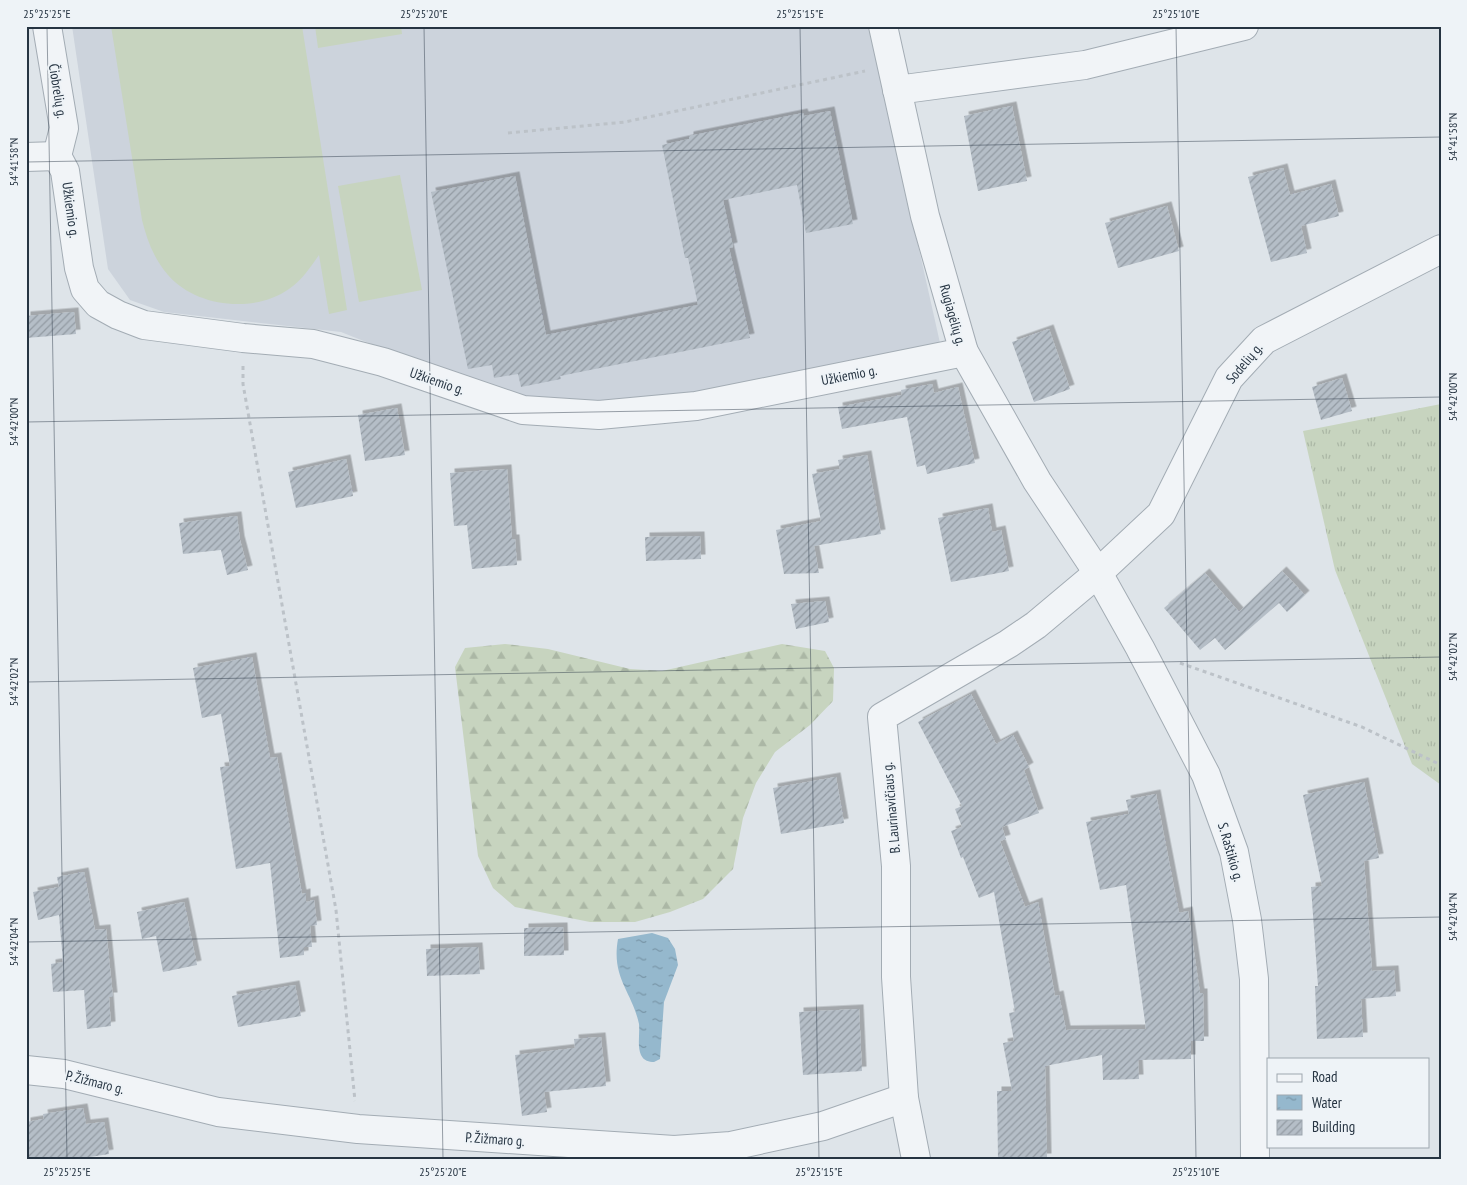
<svg xmlns="http://www.w3.org/2000/svg" width="1467" height="1185" font-family="'PT Sans Narrow',sans-serif">
<style>
.built{fill:#ccd3dc}
.grass{fill:url(#grass-tufts)}
.forest{fill:url(#forest-firs)}
.pitch{fill:#c7d4bf}
.water{fill:url(#water-ripples)}
.building{fill:url(#building-hatch);filter:url(#shadow)}
.lines{fill:none;stroke-linecap:round;stroke-linejoin:round}
.minor-casing{stroke:#a3acb4;stroke-width:30}
.path{stroke:#bcc2c8;stroke-width:3;stroke-dasharray:4 4;stroke-linecap:butt}
.minor{stroke:#f1f4f7;stroke-width:28}
.ticks{fill:none;stroke:#263442;stroke-width:1;stroke-opacity:0.45}
.labels{text-anchor:middle;stroke-width:4;stroke-linejoin:round;paint-order:stroke}
.street-label{font-size:14px;fill:#263442;stroke:#eef3f7}
.neatline{fill:none;stroke:#263442;stroke-width:2}
.ticks-label{font-size:12px;text-anchor:middle;fill:#263442}
</style>
<defs>
<pattern id="grass-tufts" width="24" height="20" patternUnits="userSpaceOnUse" patternTransform="scale(1.25)"><rect width="24" height="20" fill="#c7d4bf"/><path d="M3 7l-1-3M5 7V3M7 7l1-3M15 17l-1-3M17 17v-4M19 17l1-3" fill="none" stroke="#abb7a5"/></pattern>
<pattern id="forest-firs" width="22" height="20" patternUnits="userSpaceOnUse" patternTransform="scale(1.25)"><rect width="22" height="20" fill="#c7d4bf"/><path d="M5 1l3.5 6h-7zM16 11l3.5 6h-7z" fill="#abb7a5"/></pattern>
<pattern id="water-ripples" width="26" height="14" patternUnits="userSpaceOnUse" patternTransform="scale(1.25)"><rect width="26" height="14" fill="#95b8cd"/><path d="M2 4q2-2 4 0t4 0M15 11q2-2 4 0t4 0" fill="none" stroke="#7996a8"/></pattern>
<pattern id="building-hatch" width="6" height="6" patternUnits="userSpaceOnUse" patternTransform="scale(1.25)"><rect width="6" height="6" fill="#b5bec7"/><path d="M-1 1l2-2M0 6l6-6M5 7l2-2" fill="none" stroke="#939ba3"/></pattern>
<filter id="shadow"><feDropShadow dx="4.5" dy="-4.5" stdDeviation="0" flood-color="#0004"/></filter>
</defs>
<rect width="100%" height="100%" fill="#dee4e9"/>
<path class="built" d="M 72,26 L 869,26 L 940,343 L 674,396 L 589,404 L 512,395 L 447,374 L 341,332 L 164,312 L 130,300 L 108,269 Z"/>
<path class="grass" d="M 1441,404 L 1441,785 L 1412,764 L 1335,570 L 1303,431 Z"/>
<path class="forest" d="M 505,644 L 548,649 L 630,669 L 662,671 L 782,644 L 825,651 L 834,668 L 833,701 L 810,725 L 775,752 L 756,783 L 743,818 L 733,869 L 703,899 L 670,912 L 635,922 L 590,922 L 515,907 L 493,888 L 478,856 L 455,667 L 465,648 Z"/>
<g class="pitch">
<path d="M 111,26 L 302,26 L 347,310 L 329,314 L 319,255 C 310,268 302,280 289,289 C 253,314 196,307 168,275 C 154,259 147,240 142,220 Z"/>
<path d="M 315,26 L 401,26 L 402,34 L 318,48 Z"/>
<path d="M 400,175 L 422,290 L 359,302 L 338,186 Z"/>
</g>
<path class="water" d="M 652,933 L 668,938 L 675,949 L 678,965 L 664,1002 L 660,1059 L 654,1062 C 649,1062 644,1061 641,1055 C 637,1046 640,1034 639,1024 C 632,991 611,978 618,939 Z"/>
<g class="building">
<path d="M 1012,106 L 1027,181 L 978,191 L 964,116 Z"/>
<path d="M 830,111 L 853,224 L 806,233 L 797,185 L 723,200 L 733,247 L 729,248 L 750,338 L 560,376 L 561,379 L 521,387 L 518,374 L 494,378 L 492,365 L 468,369 L 431,192 L 515,176 L 546,335 L 698,305 L 688,258 L 685,258 L 662,145 L 689,139 L 689,136 L 803,113 L 804,116 Z"/>
<path d="M 1283,168 L 1290,195 L 1331,184 L 1339,216 L 1301,226 L 1307,253 L 1271,262 L 1248,177 Z"/>
<path d="M 1167,206 L 1179,251 L 1118,268 L 1105,223 Z"/>
<path d="M 74,312 L 76,334 L 26,338 L 26,316 Z"/>
<path d="M 1049,329 L 1070,389 L 1034,402 L 1012,342 Z"/>
<path d="M 1342,378 L 1352,411 L 1321,420 L 1312,387 Z"/>
<path d="M 932,384 L 934,393 L 958,387 L 975,463 L 927,474 L 925,465 L 917,467 L 907,417 L 842,429 L 838,407 L 902,395 L 901,390 Z"/>
<path d="M 397,408 L 405,455 L 365,461 L 358,415 Z"/>
<path d="M 867,455 L 881,534 L 814,546 L 819,573 L 784,574 L 776,530 L 821,521 L 812,474 L 840,469 L 838,460 Z"/>
<path d="M 346,459 L 353,496 L 296,508 L 288,472 Z"/>
<path d="M 507,469 L 512,539 L 515,539 L 517,565 L 472,569 L 467,525 L 454,526 L 450,473 Z"/>
<path d="M 988,508 L 992,532 L 1001,530 L 1009,571 L 951,582 L 938,518 Z"/>
<path d="M 237,516 L 240,540 L 248,570 L 227,575 L 221,550 L 183,554 L 179,523 Z"/>
<path d="M 700,536 L 701,559 L 646,561 L 645,537 Z"/>
<path d="M 1282,571 L 1305,595 L 1287,612 L 1279,603 L 1225,650 L 1215,638 L 1200,650 L 1164,608 L 1205,573 L 1239,612 Z"/>
<path d="M 825,601 L 829,622 L 796,629 L 791,604 Z"/>
<path d="M 252,657 L 270,758 L 277,757 L 302,894 L 306,893 L 306,902 L 314,900 L 317,925 L 310,926 L 312,947 L 304,947 L 304,955 L 280,958 L 270,863 L 236,869 L 220,767 L 230,766 L 221,714 L 202,718 L 193,668 Z"/>
<path d="M 971,694 L 996,744 L 1013,735 L 1029,767 L 1024,770 L 1039,813 L 1002,827 L 1006,839 L 1000,841 L 1025,907 L 1038,902 L 1055,996 L 1059,995 L 1066,1030 L 1146,1029 L 1126,885 L 1100,890 L 1086,822 L 1129,814 L 1126,800 L 1156,794 L 1179,913 L 1188,911 L 1200,993 L 1203,993 L 1204,1041 L 1191,1041 L 1191,1059 L 1138,1060 L 1139,1079 L 1103,1080 L 1102,1055 L 1045,1066 L 1047,1158 L 998,1159 L 997,1091 L 1012,1091 L 1003,1043 L 1014,1041 L 1009,1013 L 1015,1012 L 994,892 L 979,898 L 963,857 L 961,858 L 951,831 L 962,827 L 955,809 L 962,806 L 918,722 Z"/>
<path d="M 836,777 L 844,823 L 781,834 L 773,788 Z"/>
<path d="M 1364,782 L 1379,858 L 1364,861 L 1372,971 L 1394,970 L 1396,996 L 1361,999 L 1363,1037 L 1317,1039 L 1315,986 L 1318,986 L 1311,887 L 1322,886 L 1303,795 Z"/>
<path d="M 84,872 L 95,930 L 106,929 L 113,997 L 109,997 L 111,1026 L 87,1029 L 84,990 L 53,992 L 51,964 L 63,962 L 59,915 L 38,920 L 33,892 L 59,887 L 57,877 Z"/>
<path d="M 184,902 L 197,965 L 163,972 L 156,936 L 142,939 L 137,912 Z"/>
<path d="M 563,927 L 564,955 L 524,956 L 524,928 Z"/>
<path d="M 478,947 L 480,974 L 427,976 L 426,949 Z"/>
<path d="M 295,985 L 301,1016 L 238,1027 L 232,996 Z"/>
<path d="M 859,1009 L 862,1071 L 803,1075 L 799,1012 Z"/>
<path d="M 601,1037 L 606,1086 L 544,1092 L 547,1112 L 522,1116 L 515,1055 L 575,1048 L 574,1039 Z"/>
<path d="M 83,1108 L 86,1124 L 104,1122 L 109,1154 L 90,1157 L 90,1159 L 26,1159 L 26,1122 L 44,1119 L 43,1114 Z"/>
</g>
<g class="lines">
<g class="minor-casing">
<g id="minor">
<path d="M 47,26 L 64,128 L 57,156"/>
<path d="M 883,26 L 925,216 L 964,352 L 1037,481 L 1098,573 L 1140,648 L 1206,775 L 1234,852 L 1247,920 L 1254,979 L 1255,1159"/>
<path d="M 897,90 L 1085,65 L 1244,26"/>
<path d="M 57,156 L 65,171 L 79,268 L 85,289 L 98,304 L 118,315 L 144,325 L 243,338 L 313,344 L 383,362 L 523,410 L 599,415 L 696,406 L 964,352"/>
<path d="M 26,157 L 57,156"/>
<path d="M 26,1070 L 64,1074 L 218,1112 L 358,1129 L 674,1150 L 731,1146 L 823,1126 L 904,1098"/>
<path d="M 916,1159 L 904,1098 L 896,977 L 896,866 L 882,717 L 1008,644 L 1036,625 L 1098,573 L 1161,514 L 1229,378 L 1264,340 L 1441,249"/>
</g>
</g>
<g class="path">
<path d="M 508,133 L 625,122 L 865,71"/>
<path d="M 243,366 L 243,384 L 336,910 L 355,1101"/>
<path d="M 1180,663 L 1362,727 L 1441,765"/>
</g>
<use href="#minor" class="minor"/>
</g>
<path class="ticks" d="M 47,26 L 67,1159M 424,26 L 443,1159M 800,26 L 819,1159M 1176,26 L 1196,1159M 26,162 L 1441,137M 26,422 L 1441,397M 26,682 L 1441,657M 26,942 L 1441,917"/>
<g class="labels">
<g class="street-label">
<text transform="translate(58 91) rotate(81)" y="5">Čiobrelių g.</text>
<text transform="translate(71 210) rotate(82)" y="5">Užkiemio g.</text>
<text transform="translate(953 315) rotate(74)" y="5">Rugiagėlių g.</text>
<text transform="translate(1244 363) rotate(-50)" y="5">Sodelių g.</text>
<text transform="translate(849 375) rotate(-11)" y="5">Užkiemio g.</text>
<text transform="translate(437 381) rotate(19)" y="5">Užkiemio g.</text>
<text transform="translate(891 808) rotate(-95)" y="5">B. Laurinavičiaus g.</text>
<text transform="translate(1231 852) rotate(74)" y="5">S. Raštikio g.</text>
<text transform="translate(95 1082) rotate(14)" y="5">P. Žižmaro g.</text>
<text transform="translate(495 1139) rotate(4)" y="5">P. Žižmaro g.</text>
</g>
</g>
<rect width="1467" height="1185" fill="none" stroke="#eef3f7" stroke-width="55"/>
<rect x="1267" y="1058" width="162" height="90" fill="#eef3f7" stroke="#9ea7af"/>
<rect x="1277" y="1074" width="25" height="8" fill="#f1f4f7" stroke="#9ea7af"/>
<text x="1312" y="1082" font-size="15" fill="#263442">Road</text>
<rect x="1277" y="1095" width="25" height="15" fill="url(#water-ripples)" stroke="#9ea7af"/>
<text x="1312" y="1108" font-size="15" fill="#263442">Water</text>
<rect x="1277" y="1120" width="25" height="15" fill="url(#building-hatch)" stroke="#9ea7af"/>
<text x="1312" y="1132" font-size="15" fill="#263442">Building</text>
<rect x="28" y="28" width="1412" height="1130" class="neatline"/>
<g class="ticks-label">
<text x="47" y="18">25°25'25"E</text>
<text x="424" y="18">25°25'20"E</text>
<text x="800" y="18">25°25'15"E</text>
<text x="1176" y="18">25°25'10"E</text>
<text transform="translate(1453 137) rotate(-90)" y="4">54°41'58"N</text>
<text transform="translate(14 162) rotate(-90)" y="4">54°41'58"N</text>
<text transform="translate(1453 397) rotate(-90)" y="4">54°42'00"N</text>
<text transform="translate(14 422) rotate(-90)" y="4">54°42'00"N</text>
<text transform="translate(1453 657) rotate(-90)" y="4">54°42'02"N</text>
<text transform="translate(14 682) rotate(-90)" y="4">54°42'02"N</text>
<text transform="translate(1453 917) rotate(-90)" y="4">54°42'04"N</text>
<text transform="translate(14 942) rotate(-90)" y="4">54°42'04"N</text>
<text x="67" y="1176">25°25'25"E</text>
<text x="443" y="1176">25°25'20"E</text>
<text x="819" y="1176">25°25'15"E</text>
<text x="1196" y="1176">25°25'10"E</text>
</g>
</svg>
